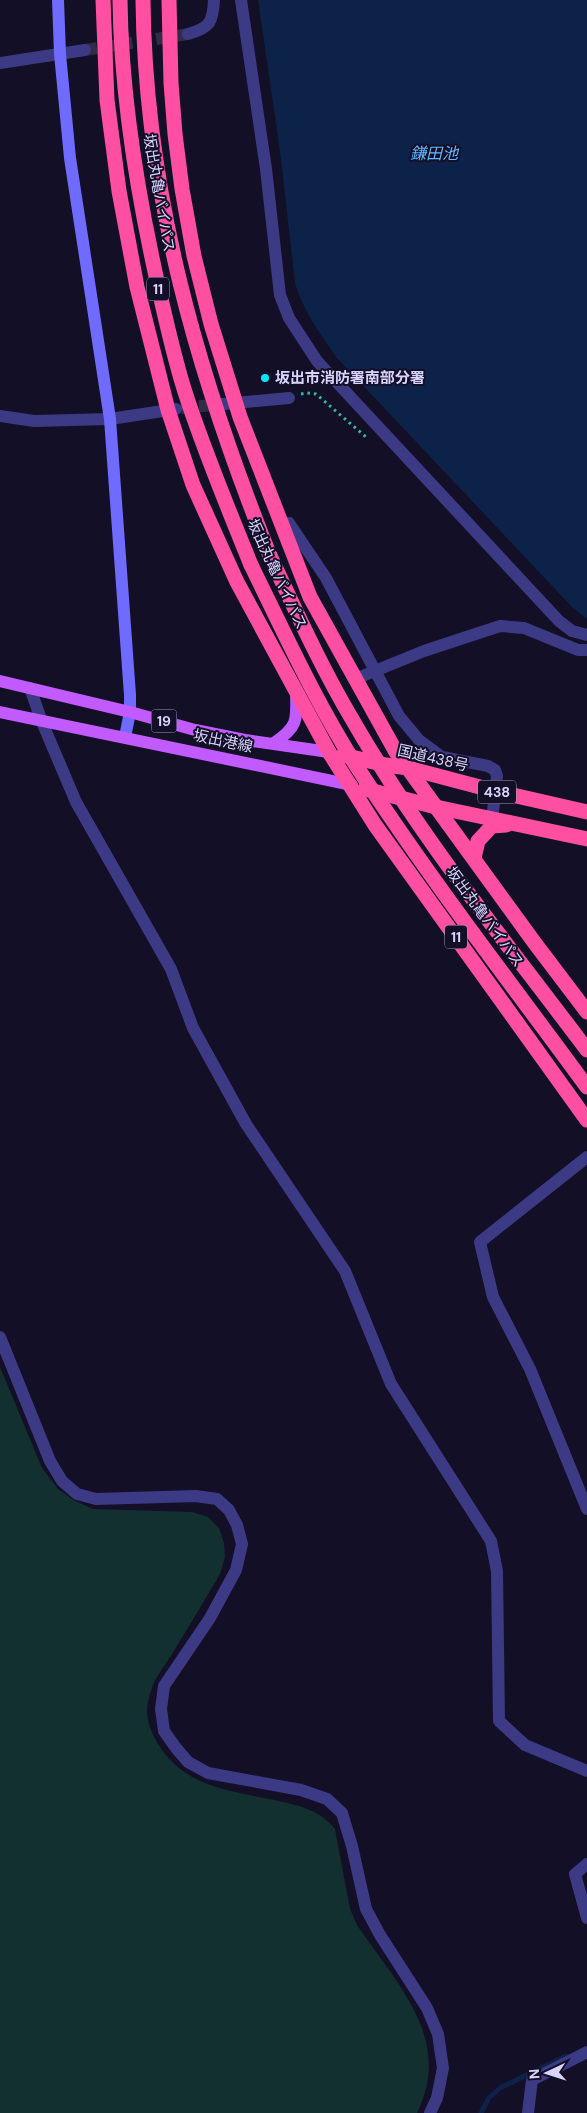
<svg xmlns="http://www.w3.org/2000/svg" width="587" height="2113" font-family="'DM Sans','Noto Sans JP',sans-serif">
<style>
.green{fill:#12302f}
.water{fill:#0c2248}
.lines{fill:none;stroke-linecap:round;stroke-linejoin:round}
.stream{stroke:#0c2248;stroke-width:5}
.street-tunnel{stroke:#312d47;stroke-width:12;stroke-dasharray:12 6;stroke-linecap:butt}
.path{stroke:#2fb8b0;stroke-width:3;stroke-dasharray:2.5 4;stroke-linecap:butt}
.street{stroke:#3d3a85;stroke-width:12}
.secondary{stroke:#6f6bff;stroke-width:12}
.primary{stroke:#c25bff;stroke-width:12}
.highway{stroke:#ff4fa3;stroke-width:15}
.highway-bridge{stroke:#ff4fa3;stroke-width:15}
.poi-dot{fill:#00e5ff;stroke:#130f26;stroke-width:2}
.labels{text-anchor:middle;stroke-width:4;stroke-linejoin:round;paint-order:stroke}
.shield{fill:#130f26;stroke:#9e99be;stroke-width:1}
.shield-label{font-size:14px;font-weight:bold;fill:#d9d4ff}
.street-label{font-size:15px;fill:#d9d4ff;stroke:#130f26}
.poi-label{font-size:15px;font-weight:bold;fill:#d9d4ff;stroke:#130f26;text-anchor:start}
.water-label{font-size:16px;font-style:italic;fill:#62b6ff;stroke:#130f26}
</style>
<rect width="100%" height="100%" fill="#130f26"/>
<path class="green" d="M 0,1367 L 42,1468 L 58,1489 L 75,1501 L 93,1509 L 192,1512 L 208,1517 L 219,1528 L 224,1543 L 225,1557 L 220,1574 C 205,1599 190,1625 175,1649 C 168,1662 156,1675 152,1688 C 144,1710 146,1723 157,1742 C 183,1788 233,1791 279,1801 C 301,1806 321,1811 335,1829 L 350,1909 L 357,1925 C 396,1983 454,2039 417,2113 L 0,2113 Z"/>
<path class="water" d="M 258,0 L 587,0 L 587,619 L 572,607 L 336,357 C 320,333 303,311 295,283 L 280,151 Z"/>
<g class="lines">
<path class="stream" d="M 481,2113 L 489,2098 L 500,2088 L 566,2056"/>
<g class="street-tunnel">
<path d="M 85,50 L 188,34"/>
<path d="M 181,408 L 223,404"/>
</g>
<path class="path" d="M 301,394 L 307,393 L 316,394 L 366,437"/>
<g class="street">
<path d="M 241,0 L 266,169 L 280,295 L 289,318 L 317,361 L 559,621 L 572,631 L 587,635"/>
<path d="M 188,34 C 210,28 213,22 214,0"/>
<path d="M 0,63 L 85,50"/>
<path d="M 223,404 L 289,398"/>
<path d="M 0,416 L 34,421 L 110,419 L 176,409"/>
<path d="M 289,523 L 326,578 L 399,716 L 419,740 L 442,757 L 488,766 L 495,770 L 497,776 L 492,820"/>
<path d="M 355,679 L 424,651 L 500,626 L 524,628 L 578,650 L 587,650"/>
<path d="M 30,688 L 42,722 L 76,802 L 171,969 L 193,1028 L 246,1124 L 345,1271 L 391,1384 L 491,1541 L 497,1571 L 499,1721 L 525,1745 L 587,1771"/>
<path d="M 587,1157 L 480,1242 L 493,1297 L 530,1369 L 587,1509"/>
<path d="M 0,1337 L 50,1461 L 62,1481 L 77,1494 L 96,1499 L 196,1496 L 217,1499 L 229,1510 L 237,1525 L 242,1544 L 236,1570 L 210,1618 L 164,1686 L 161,1709 L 164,1731 L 176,1748 L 188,1762 L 208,1773 L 301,1790 L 327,1799 L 342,1813 L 352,1846 L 366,1909 L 380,1935 L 427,2008 L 438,2034 L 443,2068 L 437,2098 L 430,2113"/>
<path d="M 587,1864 L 575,1874 L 587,1918"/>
<path d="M 528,2113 L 532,2080 L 587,2052"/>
</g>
<path class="secondary" d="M 58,0 L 60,54 L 70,158 L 110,419 L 130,695 L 130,712 L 125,737"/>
<g class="primary">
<path d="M 0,681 L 130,712 L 195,730 L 245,740 L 329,752"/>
<path d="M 0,712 L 352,785"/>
<path d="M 274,743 C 298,727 297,720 296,693"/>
</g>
<g class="highway">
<path d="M 103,0 L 107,100 L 119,191 L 137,287 L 168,410 L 193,485 L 237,582 L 329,752 L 375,825 L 587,1120"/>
<path d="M 120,0 C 121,90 135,179 154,267 C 163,308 172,351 185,392 C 204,451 228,508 251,565"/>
<path d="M 143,0 C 145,195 198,376 270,556"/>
<path d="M 169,0 L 171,83 L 175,134 L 182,189 L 194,256 L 211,324 L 240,417 L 310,597 L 396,752 L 534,942 L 587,1012"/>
<path d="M 343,755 L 386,765 L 408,768 L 495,791 L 587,812"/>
<path d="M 365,789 L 436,807 L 587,839"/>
<path d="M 474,858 L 478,841 L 492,826 L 506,825"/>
</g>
<g class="highway-bridge">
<path d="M 270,556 C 296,611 321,667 352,719 C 419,836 506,942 587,1050"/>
<path d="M 251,565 C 285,634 317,705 359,770 C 430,879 510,982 587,1087"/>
</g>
</g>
<circle class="poi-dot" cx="265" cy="378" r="5"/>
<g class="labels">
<g class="shield">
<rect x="147" y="277.5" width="22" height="23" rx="4"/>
<rect x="151.5" y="709.5" width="25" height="23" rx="4"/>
<rect x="478" y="780.5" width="38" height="23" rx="4"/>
<rect x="445" y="925.5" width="22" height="23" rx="4"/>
</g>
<g class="shield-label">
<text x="158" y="294">11</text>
<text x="164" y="726">19</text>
<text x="497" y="797">438</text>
<text x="456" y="942">11</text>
</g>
<g class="street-label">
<text transform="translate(159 193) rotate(80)" y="5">坂出丸亀バイパス</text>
<text transform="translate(277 574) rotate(65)" y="5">坂出丸亀バイパス</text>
<text transform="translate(223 741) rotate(12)" y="5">坂出港線</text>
<text transform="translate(433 758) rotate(13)" y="5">国道438号</text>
<text transform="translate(485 917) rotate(54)" y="5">坂出丸亀バイパス</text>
</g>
<g class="poi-label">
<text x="275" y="383">坂出市消防署南部分署</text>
</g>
<g class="water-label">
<text x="434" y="159">鎌田池</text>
</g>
</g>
<g transform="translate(547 2073) rotate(266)" stroke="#130f26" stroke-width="4" paint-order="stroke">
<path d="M0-4L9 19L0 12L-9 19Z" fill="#d9d4ff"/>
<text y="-8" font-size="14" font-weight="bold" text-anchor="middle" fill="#d9d4ff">N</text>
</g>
</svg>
